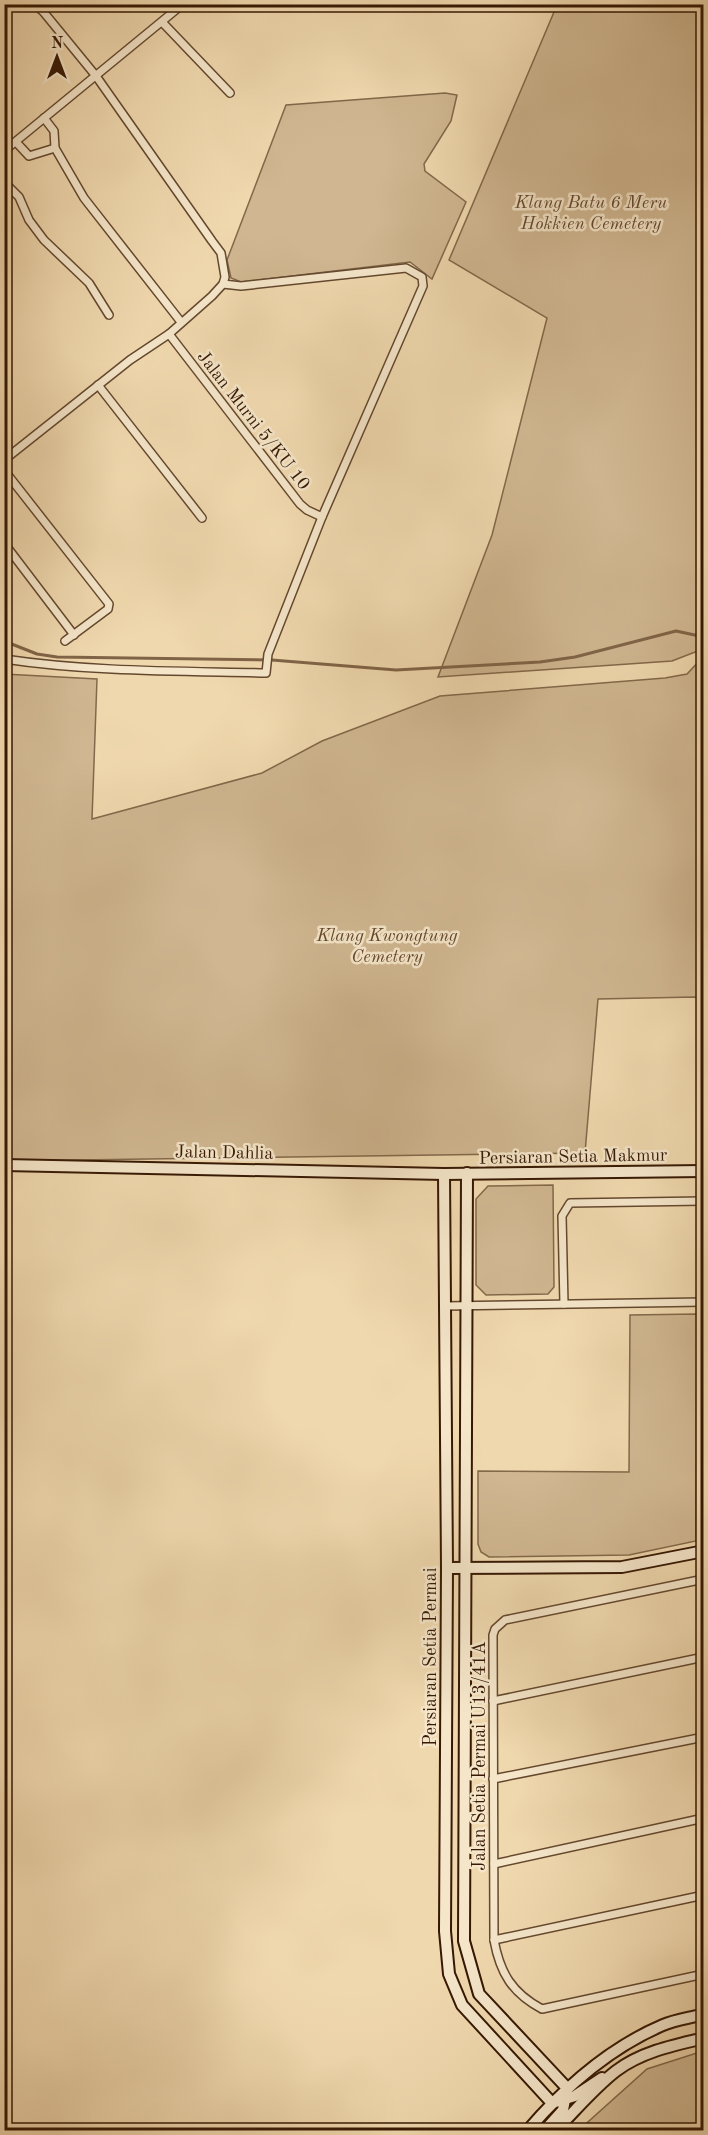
<svg xmlns="http://www.w3.org/2000/svg" width="708" height="2135" font-family="'Old Standard TT',serif">
<style>
.green{fill:#d0b791;stroke:#83684a;stroke-width:1.5}
.lines{fill:none;stroke-linecap:round;stroke-linejoin:round}
.stream{stroke:#806447;stroke-width:3}
.street-casing{stroke:#64482e;stroke-width:10}
.secondary-casing{stroke:#361803;stroke-width:14}
.street{stroke:#f5e6ca;stroke-width:7}
.secondary{stroke:#f5e6ca;stroke-width:10}
.labels{text-anchor:middle;stroke-width:5;stroke-linejoin:round;paint-order:stroke}
.park-label{font-size:18px;font-style:italic;fill:#64482e;stroke:#f5e6ca}
.street-label{font-size:18px;fill:#361803;stroke:#f5e6ca}
</style>
<rect width="100%" height="100%" fill="#f0d8ae"/>
<filter id="stains"><feTurbulence type="fractalNoise" baseFrequency=".00333" numOctaves="4"/><feColorMatrix values="0 0 0 0 .2 0 0 0 0 .09 0 0 0 0 .02 0 0 0 .5 -.17"/></filter>
<radialGradient id="worn" r=".72"><stop offset=".6" stop-color="#630" stop-opacity="0"/><stop offset="1" stop-color="#630" stop-opacity=".3"/></radialGradient>
<g class="green">
<path d="M 557,5 L 703,5 L 703,649 L 672,661 L 438,677 L 492,535 L 547,318 L 449,260 Z"/>
<path d="M 445,93 L 457,95 L 451,121 L 424,164 L 425,171 L 466,202 L 432,279 L 410,262 L 241,282 L 231,278 L 227,260 L 286,105 Z"/>
<path d="M 703,657 L 703,1001 L 695,997 L 598,999 L 585,1153 L 5,1161 L 4,674 L 97,679 L 92,819 L 262,773 L 322,741 L 440,696 L 665,678 L 687,674 Z"/>
<path d="M 553,1185 L 554,1287 L 548,1294 L 486,1295 L 476,1285 L 476,1199 L 488,1186 Z"/>
<path d="M 697,1314 L 696,1541 L 629,1555 L 489,1557 L 481,1552 L 478,1544 L 478,1471 L 629,1472 L 630,1315 Z"/>
<path d="M 703,2051 L 703,2130 L 579,2130 L 647,2069 Z"/>
</g>
<g class="lines">
<path class="stream" d="M 4,641 L 37,654 L 57,657 L 272,660 L 396,670 L 540,662 L 575,657 L 676,631 L 704,637"/>
<g class="street-casing">
<g id="street">
<path d="M 41,10 L 49,4"/>
<path d="M 162,22 L 230,93"/>
<path d="M 44,118 L 54,131 L 55,148 L 84,198 L 181,322"/>
<path d="M 16,142 L 29,156 L 55,148"/>
<path d="M 4,151 L 183,4"/>
<path d="M 4,182 L 19,197 L 29,220 L 44,240 L 89,283 L 109,315"/>
<path d="M 169,334 L 300,504 L 307,510 L 322,517"/>
<path d="M 98,385 L 202,518"/>
<path d="M 4,460 L 130,360 L 169,334 L 212,296 L 223,284 L 225,277 L 221,253 L 212,241 L 96,76 L 37,4"/>
<path d="M 4,470 L 109,604 L 108,609 L 65,641"/>
<path d="M 4,543 L 74,635"/>
<path d="M 4,659 C 91,672 179,671 266,673 L 268,654 L 322,517 L 423,286 L 422,277 L 406,268 L 241,286 L 223,284"/>
<path d="M 564,1304 L 562,1216 L 570,1203 L 704,1201"/>
<path d="M 446,1306 L 704,1302"/>
<path d="M 704,1579 L 505,1620 L 495,1629 L 493,1635 L 494,1940 C 500,1973 512,1993 542,2009 L 704,1974"/>
<path d="M 493,1701 L 704,1657"/>
<path d="M 493,1779 L 704,1737"/>
<path d="M 494,1864 L 704,1818"/>
<path d="M 494,1940 L 704,1895"/>
</g>
</g>
<g class="secondary-casing">
<g id="secondary">
<path d="M 4,1165 L 444,1174 L 704,1171"/>
<path d="M 467,1173 L 464,1941 L 479,1994 L 567,2088"/>
<path d="M 444,1174 L 447,1568 L 445,1931 L 449,1974 L 462,2005 L 552,2103"/>
<path d="M 447,1568 L 622,1567 L 704,1551"/>
<path d="M 552,2103 L 575,2096 L 602,2078"/>
<path d="M 528,2130 C 565,2087 609,2048 663,2025 C 675,2020 690,2018 704,2014"/>
<path d="M 545,2130 L 563,2110 L 566,2094"/>
<path d="M 556,2130 C 575,2111 594,2088 616,2071 C 641,2052 674,2045 704,2038"/>
</g>
</g>
<use href="#street" class="street"/>
<use href="#secondary" class="secondary"/>
</g>
<g class="labels">
<g class="park-label">
<text x="591" y="208">Klang Batu 6 Meru<tspan x="591" dy="21">Hokkien Cemetery</tspan></text>
<text x="387" y="941">Klang Kwongtung<tspan x="387" dy="21">Cemetery</tspan></text>
</g>
<g class="street-label">
<text transform="translate(254 420) rotate(52)" y="6">Jalan Murni 5/KU 10</text>
<text transform="translate(224 1152) rotate(1)" y="6">Jalan Dahlia</text>
<text transform="translate(573 1156) rotate(-1)" y="6">Persiaran Setia Makmur</text>
<text transform="translate(430 1657) rotate(-90)" y="6">Persiaran Setia Permai</text>
<text transform="translate(479 1756) rotate(-90)" y="6">Jalan Setia Permai U13/41A</text>
</g>
</g>
<rect width="708" height="2135" fill="none" stroke="#f0d8ae" stroke-width="24"/>
<rect x="6" y="6" width="696" height="2123" fill="none" stroke="#361803" stroke-width="3"/>
<rect x="12" y="12" width="684" height="2111" fill="none" stroke="#361803" stroke-width="1.5"/>
<g transform="translate(57 57)" stroke="#f5e6ca" stroke-width="4.5" paint-order="stroke">
<path d="M0-4.5L10 22L0 15L-10 22Z" fill="#361803"/>
<text y="-9" font-size="16" font-weight="bold" text-anchor="middle" fill="#361803">N</text>
</g>
<rect width="100%" height="100%" filter="url(#stains)"/>
<rect width="100%" height="100%" fill="url(#worn)"/>
</svg>
